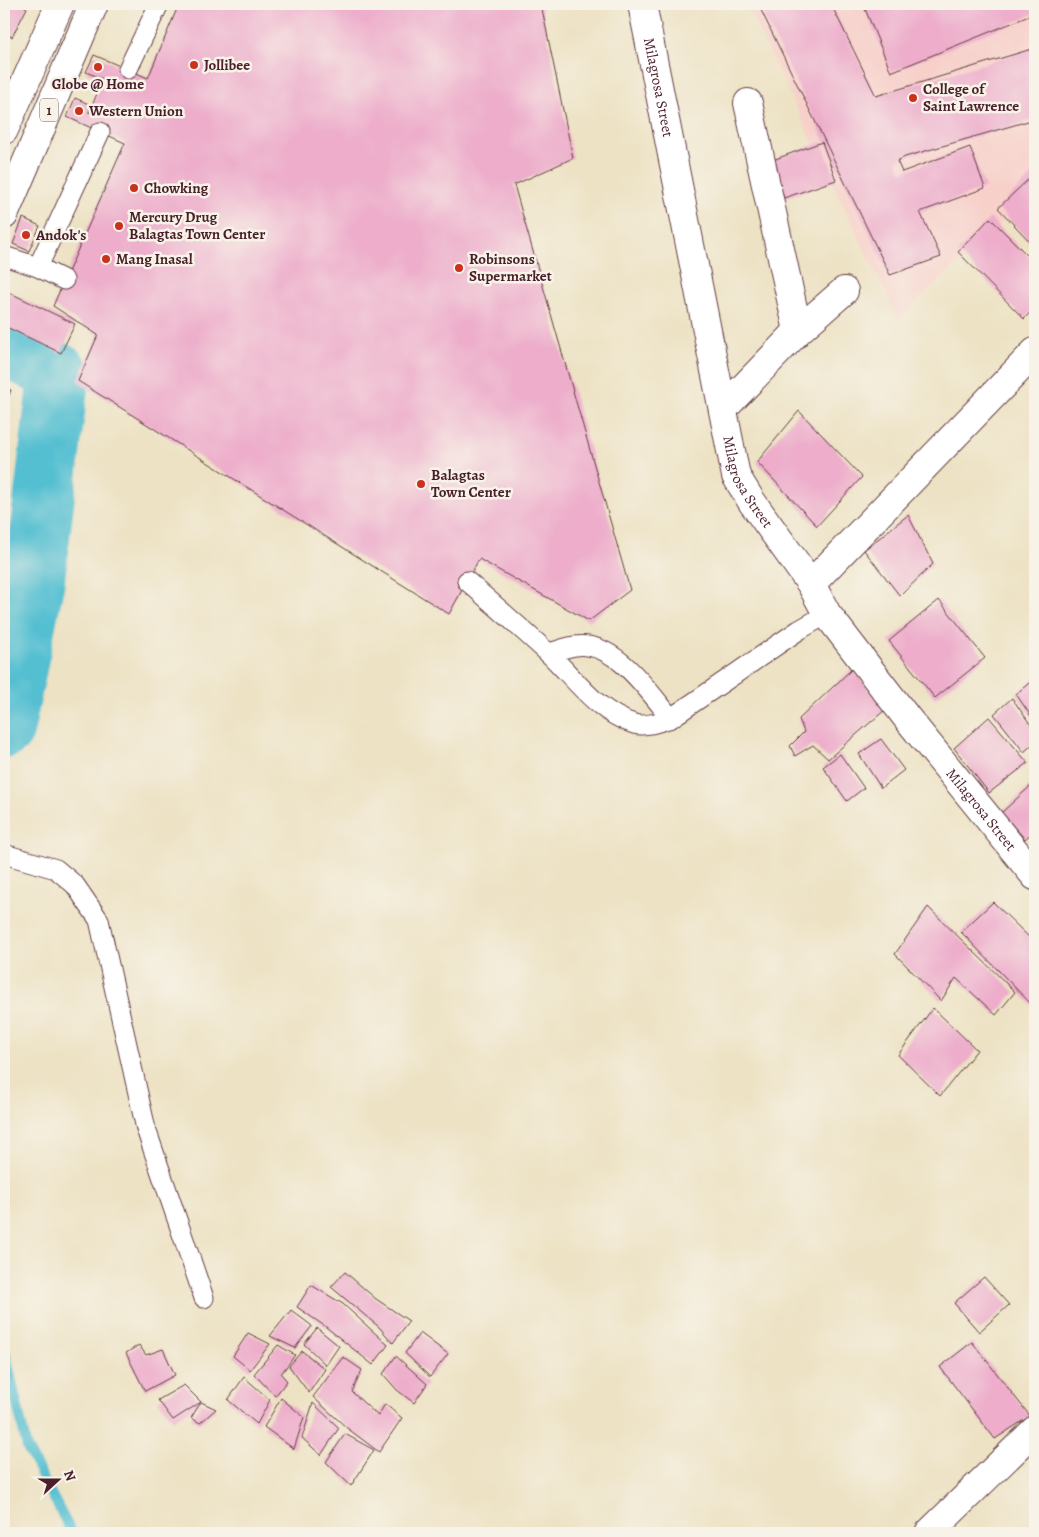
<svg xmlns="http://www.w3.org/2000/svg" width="1039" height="1537" font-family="Alegreya,serif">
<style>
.built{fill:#f7d0ca}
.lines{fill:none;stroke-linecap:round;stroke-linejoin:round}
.stream{stroke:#55bfd2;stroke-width:10}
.river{stroke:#55bfd2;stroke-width:61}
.building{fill:#edadcb}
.service-casing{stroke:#623c42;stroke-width:21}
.minor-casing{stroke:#623c42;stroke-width:30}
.tertiary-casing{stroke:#623c42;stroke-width:30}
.trunk-casing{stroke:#623c42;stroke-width:30}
.service{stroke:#fff;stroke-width:19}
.minor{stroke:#fff;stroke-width:28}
.tertiary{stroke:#fff;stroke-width:28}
.trunk{stroke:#fff;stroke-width:28}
.poi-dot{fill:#c8321e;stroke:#f7f3e8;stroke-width:2}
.labels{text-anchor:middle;stroke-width:5;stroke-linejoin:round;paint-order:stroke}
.shield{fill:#f7f3e8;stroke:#7e5f64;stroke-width:1}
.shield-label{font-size:14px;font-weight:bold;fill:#4a1f2b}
.poi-label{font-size:15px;font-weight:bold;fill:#4a1f2b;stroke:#f7f3e8;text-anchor:start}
.street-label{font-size:15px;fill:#4a1f2b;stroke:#f7f3e8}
</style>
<rect width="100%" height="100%" fill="#f7f3e8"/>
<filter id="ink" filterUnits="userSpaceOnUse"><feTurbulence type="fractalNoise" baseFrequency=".02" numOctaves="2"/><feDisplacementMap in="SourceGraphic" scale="10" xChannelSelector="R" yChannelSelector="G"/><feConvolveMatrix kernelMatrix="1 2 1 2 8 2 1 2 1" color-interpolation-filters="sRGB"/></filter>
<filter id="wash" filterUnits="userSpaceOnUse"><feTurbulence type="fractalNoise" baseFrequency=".0096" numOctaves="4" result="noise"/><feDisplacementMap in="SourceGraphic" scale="20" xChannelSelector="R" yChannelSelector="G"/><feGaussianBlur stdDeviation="1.12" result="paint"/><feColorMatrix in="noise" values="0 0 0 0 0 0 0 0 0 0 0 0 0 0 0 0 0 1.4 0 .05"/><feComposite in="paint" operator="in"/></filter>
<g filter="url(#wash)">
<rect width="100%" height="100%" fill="#ede2c4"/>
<path class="built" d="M 746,4 L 1035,4 L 1035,192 L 898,318 Z"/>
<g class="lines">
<path class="stream" d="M 4,1347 L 27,1448 L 72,1533"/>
<path class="river" d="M 4,344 L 59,374 L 34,582 L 4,728"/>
</g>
<g id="blocks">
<g class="building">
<path d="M 4,4 L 19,4 L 27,8 L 12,37 L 4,33 Z"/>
<path d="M 179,4 L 541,4 L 573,158 L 514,185 L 630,590 L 589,621 L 479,559 L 449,614 L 78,381 L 98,335 L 53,306 L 125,143 L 67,117 L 75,98 L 91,105 L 89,113 L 103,79 L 86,72 L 94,55 L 148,78 Z"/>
<path d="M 758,4 L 831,4 L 876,96 L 1035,48 L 1035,119 L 905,157 L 897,161 L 902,172 L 970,147 L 985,188 L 920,212 L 941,257 L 890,275 Z"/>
<path d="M 863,4 L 1030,4 L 1034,14 L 891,72 Z"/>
<path d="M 822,142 L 836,180 L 784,198 L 770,161 Z"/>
<path d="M 1035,173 L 1035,247 L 998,208 Z"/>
<path d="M 23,218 L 40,226 L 29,251 L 13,244 Z"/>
<path d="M 990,218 L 1035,263 L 1035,307 L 1024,319 L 958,252 Z"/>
<path d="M 4,290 L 75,324 L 61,353 L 4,326 Z"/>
<path d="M 4,387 L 11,390 L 4,409 Z"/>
<path d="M 799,411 L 862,477 L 817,526 L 757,462 Z"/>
<path d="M 908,515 L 933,564 L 900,596 L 864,550 Z"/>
<path d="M 939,600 L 985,658 L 935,698 L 889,641 Z"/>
<path d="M 852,669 L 886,709 L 828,759 L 813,745 L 795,756 L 790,746 L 804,732 L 799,719 Z"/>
<path d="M 1035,678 L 1035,722 L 1016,694 Z"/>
<path d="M 1012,698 L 1035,731 L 1035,742 L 1024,752 L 994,714 Z"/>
<path d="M 989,717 L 1028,763 L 989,793 L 954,748 Z"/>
<path d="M 881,739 L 904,770 L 881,788 L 859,754 Z"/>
<path d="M 840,754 L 864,788 L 847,801 L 823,767 Z"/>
<path d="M 1035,782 L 1035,830 L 1025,839 L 1001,813 Z"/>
<path d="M 993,902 L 1035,943 L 1035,1008 L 961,932 Z"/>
<path d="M 928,907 L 1015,992 L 996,1015 L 956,978 L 941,1001 L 895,954 Z"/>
<path d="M 933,1008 L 977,1050 L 940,1096 L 898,1055 Z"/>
<path d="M 345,1272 L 376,1299 L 409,1321 L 393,1343 L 379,1327 L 331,1287 Z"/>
<path d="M 984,1277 L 1009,1305 L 979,1332 L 954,1303 Z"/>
<path d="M 311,1285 L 343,1304 L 388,1345 L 373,1365 L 326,1327 L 297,1307 Z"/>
<path d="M 291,1310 L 312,1326 L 295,1348 L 270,1336 Z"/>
<path d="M 317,1328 L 339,1346 L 326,1365 L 304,1344 Z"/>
<path d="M 248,1333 L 270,1344 L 250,1370 L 233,1356 Z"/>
<path d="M 420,1333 L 448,1354 L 430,1377 L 405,1353 Z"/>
<path d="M 972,1342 L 1030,1416 L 995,1439 L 940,1367 Z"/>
<path d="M 139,1345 L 146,1355 L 163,1349 L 175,1375 L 145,1391 L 126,1353 Z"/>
<path d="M 278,1345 L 295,1355 L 281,1374 L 287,1381 L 275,1396 L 254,1374 Z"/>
<path d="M 302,1351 L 325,1369 L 309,1393 L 289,1366 Z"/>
<path d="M 396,1356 L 427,1384 L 414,1403 L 397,1390 L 383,1374 Z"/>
<path d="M 343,1357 L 362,1370 L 352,1392 L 378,1416 L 385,1404 L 402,1418 L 379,1452 L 347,1428 L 313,1397 Z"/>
<path d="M 244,1377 L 270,1400 L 257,1424 L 228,1400 Z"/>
<path d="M 184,1385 L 201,1402 L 173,1420 L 158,1400 Z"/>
<path d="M 281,1398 L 304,1417 L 294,1449 L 264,1427 Z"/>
<path d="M 201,1402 L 216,1409 L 200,1423 L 191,1418 Z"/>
<path d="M 313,1403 L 339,1428 L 321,1455 L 302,1438 Z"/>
<path d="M 345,1434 L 374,1450 L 351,1486 L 326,1462 Z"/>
</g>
</g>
</g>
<g filter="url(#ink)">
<use href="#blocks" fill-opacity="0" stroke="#623c42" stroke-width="1"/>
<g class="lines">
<g class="service-casing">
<g id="service">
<path d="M 128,69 L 159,4"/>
<path d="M 4,256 L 38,267 L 64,280"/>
<path d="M 38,267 L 100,132"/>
<path d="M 467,581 C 493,604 521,628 547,652 C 574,677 595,711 634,724 C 646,727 659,722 671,718 L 799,630 L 827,614"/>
<path d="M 548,653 C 557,651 566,647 575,646 C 615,640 648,691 671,718"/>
<path d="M 4,854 L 56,869 L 75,885 L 99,920 L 146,1129 L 204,1298"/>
</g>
</g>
<g class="minor-casing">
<g id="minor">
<path id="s1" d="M 642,4 L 736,476 L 752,502 L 811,584 L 827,614 L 907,718 L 1035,876"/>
<path d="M 748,103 L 798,331"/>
<path d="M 723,409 L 798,331 L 844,291"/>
<path d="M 811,584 L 1035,352"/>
</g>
</g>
<g class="tertiary-casing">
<path id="tertiary" d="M 929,1533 L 1035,1430"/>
</g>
<g class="trunk-casing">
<g id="trunk">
<path d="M 4,130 L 60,4"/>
<path d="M 4,215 L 94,4"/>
</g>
</g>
<use href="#service" class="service"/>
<use href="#minor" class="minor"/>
<use href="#tertiary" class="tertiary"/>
<use href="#trunk" class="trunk"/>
</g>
</g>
<g class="poi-dot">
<circle cx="194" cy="65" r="5"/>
<circle cx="98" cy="67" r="5"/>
<circle cx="913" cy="98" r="5"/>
<circle cx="79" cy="111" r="5"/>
<circle cx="134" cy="188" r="5"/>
<circle cx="119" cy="226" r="5"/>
<circle cx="26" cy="235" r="5"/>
<circle cx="106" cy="259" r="5"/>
<circle cx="459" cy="268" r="5"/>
<circle cx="421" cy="484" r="5"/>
</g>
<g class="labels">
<rect class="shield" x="40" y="98.5" width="18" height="23" rx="4"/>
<g class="shield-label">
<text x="49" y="115">1</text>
</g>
<g class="poi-label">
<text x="204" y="70">Jollibee</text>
<text x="98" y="89" text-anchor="middle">Globe @ Home</text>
<text x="923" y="94">College of<tspan x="923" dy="17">Saint Lawrence</tspan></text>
<text x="89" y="116">Western Union</text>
<text x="144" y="193">Chowking</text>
<text x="129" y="222">Mercury Drug<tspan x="129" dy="17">Balagtas Town Center</tspan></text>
<text x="36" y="240">Andok's</text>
<text x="116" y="264">Mang Inasal</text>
<text x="469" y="264">Robinsons<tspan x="469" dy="17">Supermarket</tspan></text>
<text x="431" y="480">Balagtas<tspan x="431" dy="17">Town Center</tspan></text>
</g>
<g class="street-label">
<text dy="5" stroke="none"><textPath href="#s1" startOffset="85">Milagrosa Street</textPath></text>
<text dy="5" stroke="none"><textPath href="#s1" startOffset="491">Milagrosa Street</textPath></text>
<text dy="5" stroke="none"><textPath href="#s1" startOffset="896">Milagrosa Street</textPath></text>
</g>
</g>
<rect width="1039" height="1537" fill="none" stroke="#f7f3e8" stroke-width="20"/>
<g transform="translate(58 1480) rotate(69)" stroke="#f7f3e8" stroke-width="4" paint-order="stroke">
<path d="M0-4L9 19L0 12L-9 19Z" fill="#4a1f2b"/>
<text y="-8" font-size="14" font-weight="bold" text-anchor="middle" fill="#4a1f2b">N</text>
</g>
</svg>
